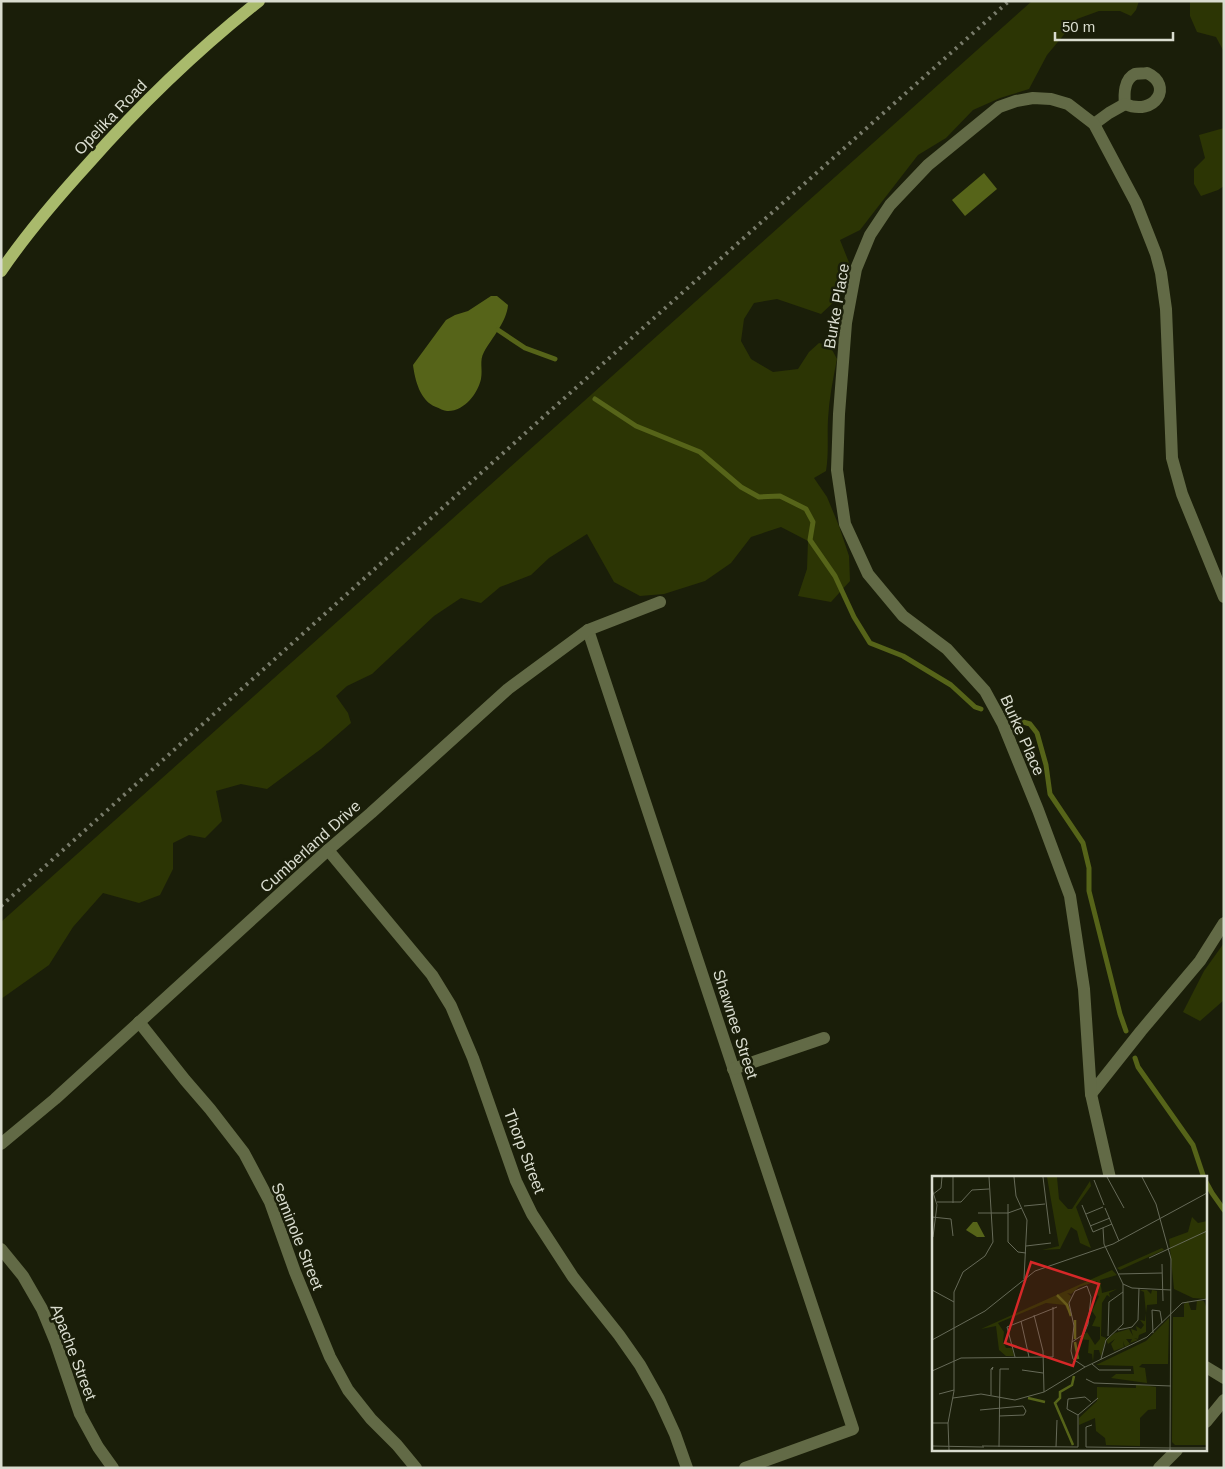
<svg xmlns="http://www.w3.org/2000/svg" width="1225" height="1469" font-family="Arial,sans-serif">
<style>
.green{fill:#2c3504}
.water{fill:#566419}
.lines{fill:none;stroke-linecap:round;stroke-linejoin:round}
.stream{stroke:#566419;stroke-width:5}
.minor{stroke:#626a46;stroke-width:12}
.major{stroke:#a9ba6c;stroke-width:12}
.rail{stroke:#797c6b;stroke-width:4;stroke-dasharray:2.5 5;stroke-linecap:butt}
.labels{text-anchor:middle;stroke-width:5;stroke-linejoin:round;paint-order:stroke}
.street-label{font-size:16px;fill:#d9dccf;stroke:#1a1e09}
.inset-river{fill:none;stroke:#566419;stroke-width:2.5}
.inset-road{fill:none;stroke:#666a58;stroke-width:1}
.view{fill:#d62828;fill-opacity:0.15;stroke:#d62828;stroke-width:2.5}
.inset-edge{fill:none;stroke:#d9dccf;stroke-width:2.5}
</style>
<rect width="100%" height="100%" fill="#1a1e09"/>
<g class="green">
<path d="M 1032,1 L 1139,1 L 1136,10 L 1131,16 L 1120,11 L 1099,11 L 1077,19 L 1047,55 L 1029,89 L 1000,98 L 973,110 L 946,138 L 918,155 L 860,230 L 840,240 L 850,265 L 843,286 L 836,300 L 821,314 L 777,299 L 754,303 L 744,319 L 741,341 L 751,359 L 773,372 L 798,369 L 809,352 L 819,343 L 830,346 L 837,359 C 833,379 829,399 828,419 C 827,437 829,452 826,471 L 814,478 L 827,497 L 839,526 L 849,556 L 850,581 L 831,602 L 798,596 L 807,569 L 808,541 L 781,527 L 751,537 L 731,563 L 705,581 L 664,594 L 640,596 L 614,582 L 587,534 L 549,558 L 531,575 L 500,587 L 481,603 L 461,598 L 434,616 L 372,674 L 347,686 L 336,696 L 348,713 L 351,723 L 321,749 L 267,789 L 241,784 L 216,791 L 222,821 L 205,838 L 189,835 L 173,843 L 173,869 L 160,895 L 139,903 L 103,893 L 73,927 L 49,965 L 1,999 L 1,922 Z"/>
<path d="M 1190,1 L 1224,1 L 1224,52 L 1216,37 L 1197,32 L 1190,16 Z"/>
<path d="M 1224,128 L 1224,186 L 1218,190 L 1201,196 L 1194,184 L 1194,169 L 1205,158 L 1199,135 Z"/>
<path d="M 1224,943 L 1224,1000 L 1200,1021 L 1183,1012 L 1204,971 Z"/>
</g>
<g class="water">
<path d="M 984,173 L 997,189 L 965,216 L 952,200 Z"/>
<path d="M 491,296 L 497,296 L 508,305 C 507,321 492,338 484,352 C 479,361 483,369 481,379 C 478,393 464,412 447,411 C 444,411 439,408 436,407 C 420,401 415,380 413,365 L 446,320 L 455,315 L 468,311 Z"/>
</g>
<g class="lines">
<g class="stream">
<path d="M 498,330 L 525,348 L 555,359"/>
<path d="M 595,399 L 636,426 L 700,452 L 741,487 L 759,497 L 780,496 L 806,509 L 813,522 L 810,540 L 835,576 L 854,617 L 870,643 L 903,656 L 951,685 L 975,707 L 981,709"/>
<path d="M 1013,719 L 1030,724 L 1037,733 L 1046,765 L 1050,794 L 1083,843 L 1089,868 L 1089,891 L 1120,1014 L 1126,1031"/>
<path d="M 1135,1058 L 1138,1067 L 1193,1145 L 1204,1178"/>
<path d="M 1206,1182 L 1212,1193 L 1224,1210"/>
</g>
<g class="minor">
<path d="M 1147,73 C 1174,85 1155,117 1125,104 C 1124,95 1124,79 1135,74 C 1138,73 1143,74 1147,73 Z"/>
<path d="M 1094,124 L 1109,113 L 1125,104"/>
<path d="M 588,630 L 853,1429 L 745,1468"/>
<path d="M 328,850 L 432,975 L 451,1006 L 473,1058 L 516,1181 L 532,1214 L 573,1277 L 619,1335 L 640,1365 L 659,1399 L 675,1434 L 687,1468"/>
<path d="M 139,1022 L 185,1080 L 210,1109 L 244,1153 L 270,1202 L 295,1272 L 330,1357 L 348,1390 L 371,1419 L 397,1445 L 416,1468"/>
<path d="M 733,1069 L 824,1038"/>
<path d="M 1091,1094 L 1141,1031 L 1200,961 L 1224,923"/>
<path d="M 1,1144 L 55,1099 L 328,850 L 371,813 L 508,689 L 588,630 L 660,602"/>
<path d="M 1110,1178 L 1091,1094 L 1084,989 L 1070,896 L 1038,810 L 1003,724 L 985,691 L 947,649 L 903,616 L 868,574 L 845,524 L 837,470 L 839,414 L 846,323 L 856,269 L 870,235 L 890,205 L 928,165 L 999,107 L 1016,101 L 1033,98 L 1051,99 L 1068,104 L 1094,124 L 1136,203 L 1156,254 L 1161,273 L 1166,309 L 1172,458 L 1182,494 L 1224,597"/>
<path d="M 1,1249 L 23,1276 L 42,1309 L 56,1343 L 80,1414 L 98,1447 L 113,1468"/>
<path d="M 1206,1367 L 1224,1378"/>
<path d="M 1206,1422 L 1224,1400"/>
<path d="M 1159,1468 L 1177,1450"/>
</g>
<path class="major" d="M 1,271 C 27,233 57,198 88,164 C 140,105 197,50 259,1"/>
<path class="rail" d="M 1,906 L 541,419 L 1009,1"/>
</g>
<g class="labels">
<g class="street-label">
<text transform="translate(110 117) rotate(-46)" y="6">Opelika Road</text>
<text transform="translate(836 306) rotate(-80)" y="6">Burke Place</text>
<text transform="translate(1023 735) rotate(66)" y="6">Burke Place</text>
<text transform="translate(310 846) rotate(-42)" y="6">Cumberland Drive</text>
<text transform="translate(736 1024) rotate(72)" y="6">Shawnee Street</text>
<text transform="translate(525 1151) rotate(69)" y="6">Thorp Street</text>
<text transform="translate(298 1236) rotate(68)" y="6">Seminole Street</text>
<text transform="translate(74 1352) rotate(69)" y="6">Apache Street</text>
</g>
</g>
<g transform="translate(932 1176)">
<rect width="275" height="275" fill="#1a1e09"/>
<path d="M 115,1 L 125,1 L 127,23 L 136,33 L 140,33 L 158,5 L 159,10 L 144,31 L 159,72 L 148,67 L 145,55 L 139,51 L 128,73 L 110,74 L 127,70 ZM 260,41 L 266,47 L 275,45 L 275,123 L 261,122 L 242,113 L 237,63 L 256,56 ZM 230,72 L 232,74 L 188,94 L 185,92 ZM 180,94 L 185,99 L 168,104 L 170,117 L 185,113 L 177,117 L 178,121 L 175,119 L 170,127 L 169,160 L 174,162 L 169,181 L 167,174 L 162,174 L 161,186 L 160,178 L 156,177 L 157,164 L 147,163 L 155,156 L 163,169 L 168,163 L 168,151 L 160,150 L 164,141 L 160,135 L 167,120 L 162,118 L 167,114 L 165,105 L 147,111 L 139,118 L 135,117 L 139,120 L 135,134 L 133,129 L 114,127 L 66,147 L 72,156 L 71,166 L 74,172 L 80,172 L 82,180 L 74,180 L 67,174 L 64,150 L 49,153 ZM 208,114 L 215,114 L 219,118 L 220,114 L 225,115 L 225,128 L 215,129 L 214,137 L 212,116 ZM 265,124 L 272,125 L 275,133 L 275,269 L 243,269 L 240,266 L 241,141 L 252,141 L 252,128 L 256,125 L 259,134 L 264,134 ZM 214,137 L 214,156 L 207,159 L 206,163 L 202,162 L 206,164 L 198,167 L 200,163 L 194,163 L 198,168 L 193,171 L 191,165 L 192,171 L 182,175 L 179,168 L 183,163 L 176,168 L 174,164 L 183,157 L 197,153 L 201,160 L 199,153 L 205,155 L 204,150 L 209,153 L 212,149 L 208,144 L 213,145 ZM 237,142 L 236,188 L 210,188 L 207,191 L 213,192 L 215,207 L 179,202 L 184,198 L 202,198 L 201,190 L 164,189 L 214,165 ZM 204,208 L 224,211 L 224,233 L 216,234 L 208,242 L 208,270 L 174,269 L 173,262 L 164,255 L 163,242 L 147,249 L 147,242 L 165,225 L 165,211 L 204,212 Z" fill="#2c3504"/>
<path d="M 41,46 L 45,46 L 53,61 L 45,61 L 34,54 Z" fill="#566419"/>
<path class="inset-river" d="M 125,119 L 135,129 L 139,140M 143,163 L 143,144M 143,166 L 146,183M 96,222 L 113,226M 141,269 L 123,227 L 128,222 L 128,216 L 140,209 L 142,200"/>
<path class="inset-road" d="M 21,1 L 21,27M 82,1 L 84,20 L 95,44 L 92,103M 111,1 L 118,58M 175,1 L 192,32M 210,1 L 224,28 L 239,83 L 238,274M 162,4 L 172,29M 0,13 L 5,29 L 1,61M 0,19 L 9,12 L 10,1M 5,26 L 29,26 L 40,14 L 57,13M 76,28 L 76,66 L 86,76 L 94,77M 150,29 L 161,56 L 180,48M 92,30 L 113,28M 173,32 L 187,65M 46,37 L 76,37 L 90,32M 154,38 L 171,31M 0,41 L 19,43 L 21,60M 158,50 L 178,42M 171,52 L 172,68 L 191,108 L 200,112 L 239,114M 94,70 L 119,67M 217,82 L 275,55M 230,88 L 231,125M 186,98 L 230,97M 0,114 L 22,126M 102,139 L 111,175 L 112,216M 89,145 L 97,181M 186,154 L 200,151 L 206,144 L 207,112M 221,157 L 220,134 L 228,135 L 230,147M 176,160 L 177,126 L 191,116M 0,164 L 53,135 L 103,95 L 181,68 L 275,17M 140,166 L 142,150 L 137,127 L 143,115 L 155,110 L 159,121 L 156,148 L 152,158 L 140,166 L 139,175 L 141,183 L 153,191M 83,181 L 75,151 L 125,131M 169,183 L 174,164 L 191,148 L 191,108M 160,188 L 167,194 L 199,194M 90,194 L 111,197M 0,195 L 29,182 L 121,181 L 121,131M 154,203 L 162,207 L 239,210M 7,218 L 22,214M 59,219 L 59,193 L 61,191 L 60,194M 21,222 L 49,218 L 83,224 L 112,216 L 153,191 L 215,161 L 250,127 L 275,123M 48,234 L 91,230 L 94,235 L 92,239 L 67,240M 146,239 L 135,233 L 136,223 L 153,221 L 159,226M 0,247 L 16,247M 0,270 L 52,271M 50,270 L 146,271M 67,271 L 68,193 L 77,193M 124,271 L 125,244M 146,271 L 146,239 L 166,222M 154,271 L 238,272M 154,271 L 154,251 L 160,249M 238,272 L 275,272M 17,274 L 16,247 L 22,215 L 22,116 L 31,96 L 53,80 L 61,66 L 57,1"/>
<path class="view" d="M 99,86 L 167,108 L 141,190 L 73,167 Z"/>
<rect width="275" height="275" class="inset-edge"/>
</g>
<rect width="1225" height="1469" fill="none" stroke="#d9dccf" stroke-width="5"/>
<path d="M1055 32v8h118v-8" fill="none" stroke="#d9dccf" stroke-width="2.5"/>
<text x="1062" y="32" font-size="15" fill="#d9dccf" stroke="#1a1e09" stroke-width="4" paint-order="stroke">50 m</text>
</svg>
